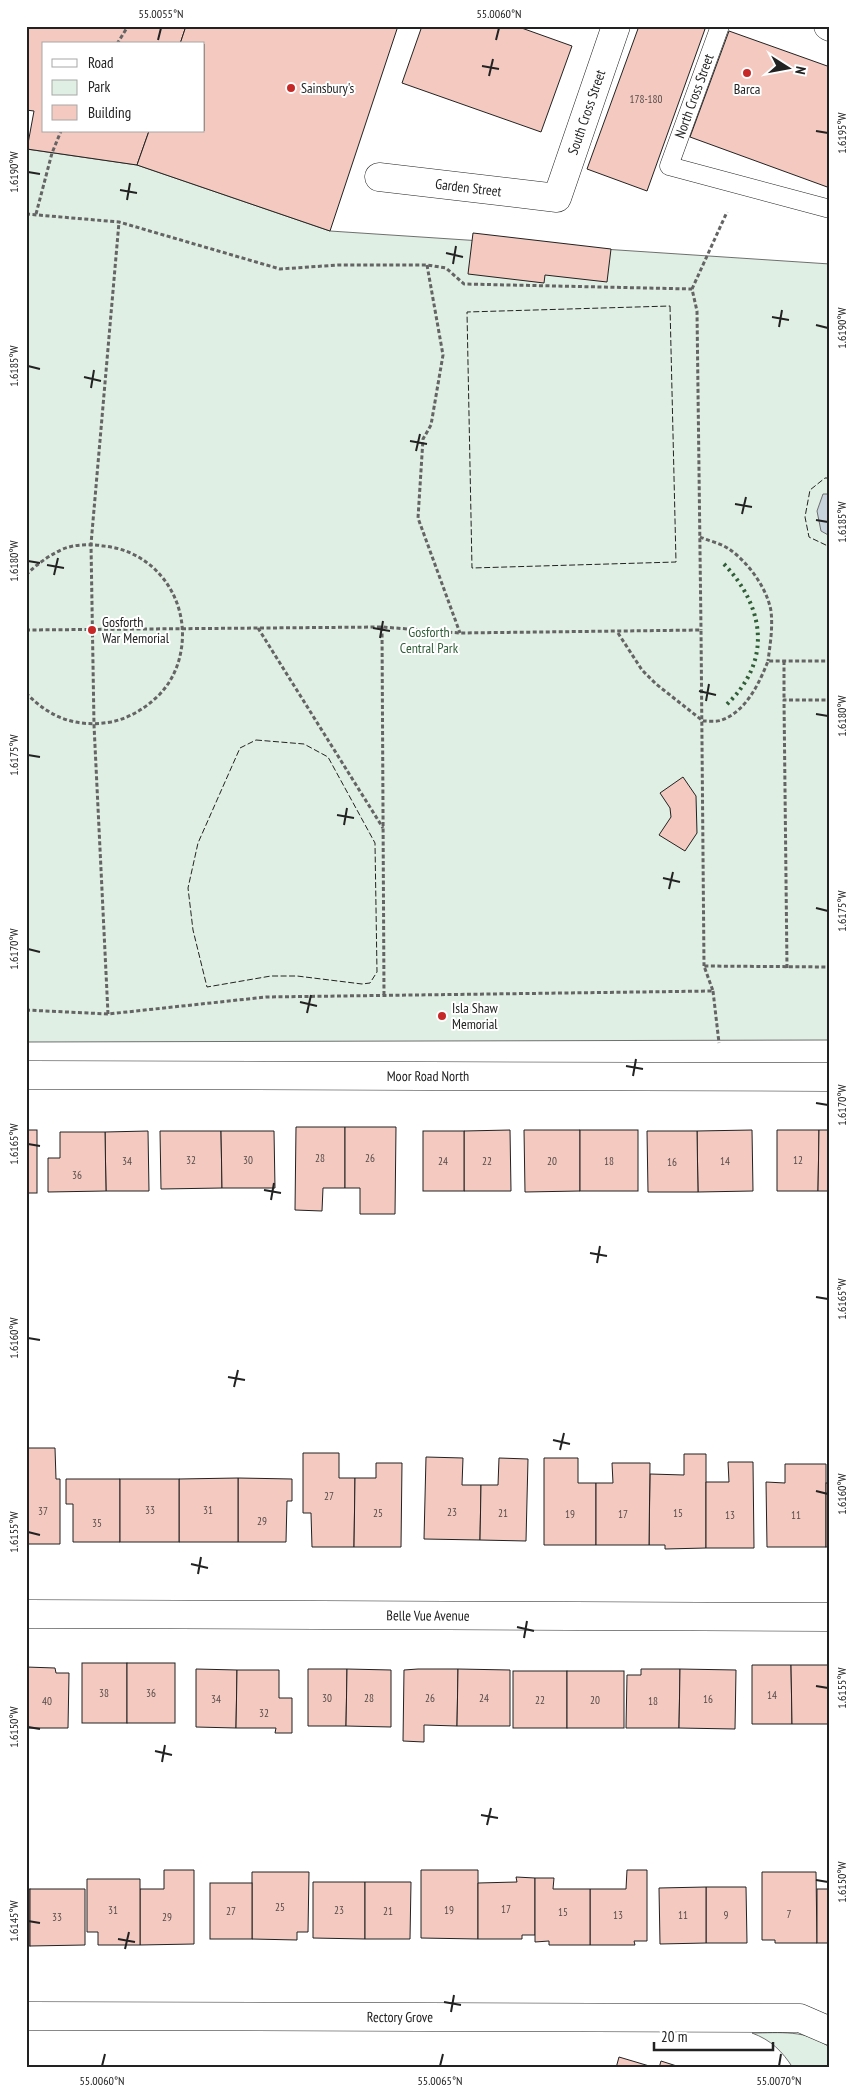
<svg xmlns="http://www.w3.org/2000/svg" width="856" height="2094" font-family="'PT Sans Narrow',sans-serif">
<style>
.green{fill:#e0efe3;stroke:#6f6f6f}
.water{fill:#c7d3dd;stroke:#6f6f6f}
.building{fill:#f3c9c0;stroke:#222}
.lines{fill:none;stroke-linecap:round;stroke-linejoin:round}
.lane-casing{stroke:#222;stroke-width:19}
.street-casing{stroke:#222;stroke-width:29}
.secondary-casing{stroke:#222;stroke-width:29}
.path{stroke:#646464;stroke-width:3;stroke-dasharray:4 2.5;stroke-linecap:butt}
.lane{stroke:#fff;stroke-width:18}
.street{stroke:#fff;stroke-width:28}
.secondary{stroke:#fff;stroke-width:28}
.hedge{stroke:#2f5e38;stroke-width:4;stroke-dasharray:2.5 4;stroke-linecap:butt}
.fence{stroke:#222;stroke-width:1;stroke-dasharray:6 2.5;stroke-linecap:butt}
.ticks{fill:none;stroke:#222;stroke-width:2}
.poi-dot{fill:#c62828;stroke:#fff;stroke-width:2}
.labels{text-anchor:middle;stroke-width:4;stroke-linejoin:round;paint-order:stroke}
.number-label{font-size:11px;fill:#564c4a}
.poi-label{font-size:14px;fill:#222;stroke:#fff;text-anchor:start}
.street-label{font-size:14px;fill:#222;stroke:#fff}
.park-label{font-size:14px;fill:#2f5e38;stroke:#fff}
.neatline{fill:none;stroke:#222;stroke-width:2}
.ticks-label{font-size:12px;text-anchor:middle;fill:#222}
</style>
<rect width="100%" height="100%" fill="#fff"/>
<g class="green">
<path d="M 26,149 L 137,165 L 330,231 L 830,264 L 830,1040 L 26,1042 Z"/>
<path d="M 752,2033 C 779,2033 808,2029 830,2048 L 830,2068 L 793,2068 C 782,2051 771,2040 752,2033 Z"/>
</g>
<path class="water" d="M 823,494 L 830,494 L 830,536 L 821,531 L 817,511 Z"/>
<g class="building">
<path d="M 26,26 L 186,26 L 180,44 L 44,44 L 44,131 L 149,131 L 137,165 L 27,149 L 34,111 L 26,110 Z"/>
<path d="M 186,26 L 398,26 L 330,231 L 137,165 L 149,131 L 204,131 L 204,44 L 180,44 Z"/>
<path d="M 422,26 L 516,26 L 572,46 L 541,132 L 402,83 Z"/>
<path d="M 639,26 L 697,26 L 705,29 L 647,191 L 587,169 Z"/>
<path d="M 729,31 L 830,67 L 830,188 L 690,137 Z"/>
<path d="M 473,233 L 611,249 L 607,282 L 545,275 L 544,283 L 468,274 Z"/>
<path d="M 683,777 L 696,796 L 697,833 L 685,851 L 659,835 L 671,817 L 670,808 L 660,793 Z"/>
<path d="M 296,1127 L 345,1127 L 345,1188 L 323,1188 L 322,1211 L 295,1210 Z"/>
<path d="M 345,1127 L 396,1127 L 395,1214 L 360,1214 L 360,1188 L 345,1188 Z"/>
<rect x="26" y="1130" width="11" height="63"/>
<path d="M 510,1130 L 511,1191 L 464,1191 L 464,1131 Z"/>
<path d="M 524,1130 L 580,1130 L 580,1191 L 525,1192 Z"/>
<rect x="580" y="1130" width="58" height="61"/>
<path d="M 752,1130 L 753,1191 L 698,1192 L 697,1131 Z"/>
<path d="M 777,1130 L 819,1130 L 818,1191 L 777,1191 Z"/>
<path d="M 819,1130 L 830,1130 L 830,1191 L 818,1191 Z"/>
<path d="M 148,1131 L 149,1191 L 106,1191 L 105,1132 Z"/>
<path d="M 160,1131 L 221,1131 L 222,1188 L 161,1189 Z"/>
<path d="M 221,1131 L 274,1131 L 275,1188 L 222,1188 Z"/>
<rect x="423" y="1131" width="41" height="60"/>
<path d="M 647,1131 L 697,1131 L 698,1192 L 648,1192 Z"/>
<path d="M 60,1132 L 105,1132 L 106,1191 L 48,1192 L 48,1158 L 60,1158 Z"/>
<path d="M 26,1448 L 55,1448 L 56,1479 L 60,1479 L 60,1544 L 26,1544 Z"/>
<path d="M 303,1453 L 339,1453 L 339,1478 L 355,1478 L 354,1547 L 312,1547 L 311,1513 L 303,1513 Z"/>
<path d="M 684,1454 L 706,1454 L 706,1548 L 665,1549 L 665,1545 L 649,1545 L 650,1474 L 684,1475 Z"/>
<path d="M 426,1457 L 463,1458 L 462,1485 L 481,1485 L 480,1540 L 424,1539 Z"/>
<path d="M 499,1458 L 528,1459 L 526,1541 L 480,1540 L 481,1485 L 498,1485 Z"/>
<path d="M 544,1458 L 578,1458 L 578,1483 L 596,1483 L 596,1545 L 544,1545 Z"/>
<path d="M 728,1462 L 753,1462 L 754,1548 L 706,1548 L 706,1482 L 729,1482 Z"/>
<path d="M 376,1463 L 402,1463 L 401,1547 L 354,1547 L 355,1478 L 376,1478 Z"/>
<path d="M 612,1463 L 650,1463 L 649,1545 L 596,1545 L 596,1483 L 613,1483 Z"/>
<path d="M 785,1464 L 826,1464 L 826,1547 L 767,1547 L 766,1482 L 785,1483 Z"/>
<path d="M 238,1478 L 292,1479 L 292,1501 L 287,1501 L 286,1542 L 238,1542 Z"/>
<path d="M 238,1478 L 238,1542 L 179,1542 L 179,1479 Z"/>
<path d="M 66,1479 L 120,1479 L 120,1542 L 73,1542 L 73,1504 L 66,1504 Z"/>
<rect x="120" y="1479" width="59" height="63"/>
<rect x="826" y="1483" width="4" height="64"/>
<rect x="82" y="1663" width="45" height="60"/>
<rect x="127" y="1663" width="48" height="60"/>
<path d="M 752,1665 L 791,1665 L 792,1724 L 752,1724 Z"/>
<path d="M 791,1665 L 830,1665 L 830,1724 L 792,1724 Z"/>
<path d="M 26,1667 L 55,1668 L 56,1673 L 69,1673 L 68,1728 L 26,1728 Z"/>
<path d="M 196,1669 L 237,1670 L 236,1728 L 196,1727 Z"/>
<path d="M 308,1669 L 347,1669 L 346,1726 L 308,1726 Z"/>
<path d="M 347,1669 L 391,1670 L 391,1727 L 346,1726 Z"/>
<path d="M 418,1669 L 458,1669 L 457,1726 L 424,1725 L 424,1742 L 403,1741 L 404,1670 Z"/>
<path d="M 458,1669 L 510,1670 L 510,1726 L 457,1726 Z"/>
<path d="M 641,1669 L 680,1669 L 679,1728 L 626,1728 L 627,1675 L 641,1675 Z"/>
<path d="M 680,1669 L 736,1670 L 735,1729 L 679,1728 Z"/>
<path d="M 237,1670 L 279,1670 L 279,1698 L 292,1698 L 292,1733 L 275,1733 L 276,1728 L 236,1728 Z"/>
<rect x="513" y="1671" width="54" height="57"/>
<rect x="567" y="1671" width="57" height="57"/>
<path d="M 164,1870 L 194,1870 L 194,1944 L 140,1945 L 140,1889 L 164,1889 Z"/>
<path d="M 421,1870 L 478,1870 L 478,1939 L 421,1938 Z"/>
<path d="M 627,1870 L 647,1870 L 647,1941 L 634,1941 L 635,1945 L 590,1945 L 590,1889 L 626,1889 Z"/>
<path d="M 252,1872 L 309,1872 L 308,1932 L 297,1932 L 297,1940 L 252,1939 Z"/>
<path d="M 762,1872 L 816,1872 L 817,1943 L 775,1943 L 775,1940 L 762,1940 Z"/>
<path d="M 516,1877 L 535,1878 L 535,1935 L 522,1935 L 522,1939 L 478,1939 L 478,1883 L 517,1882 Z"/>
<path d="M 535,1878 L 554,1878 L 553,1889 L 590,1889 L 590,1945 L 549,1945 L 549,1941 L 535,1942 Z"/>
<path d="M 87,1879 L 140,1879 L 140,1945 L 98,1945 L 98,1932 L 87,1932 Z"/>
<path d="M 313,1882 L 365,1882 L 365,1939 L 313,1938 Z"/>
<path d="M 365,1882 L 411,1882 L 410,1939 L 365,1939 Z"/>
<rect x="210" y="1883" width="42" height="56"/>
<path d="M 706,1887 L 746,1887 L 747,1943 L 706,1943 Z"/>
<path d="M 706,1887 L 706,1943 L 660,1944 L 659,1888 Z"/>
<rect x="26" y="1889" width="4" height="57"/>
<path d="M 30,1889 L 85,1889 L 85,1945 L 30,1946 Z"/>
<rect x="817" y="1889" width="13" height="54"/>
<path d="M 619,2057 L 656,2068 L 616,2068 Z"/>
<path d="M 661,2061 L 683,2068 L 659,2068 Z"/>
</g>
<g class="lines">
<g class="lane-casing">
<path id="lane" d="M 720,26 L 669,166 L 830,209"/>
</g>
<g class="street-casing">
<g id="street">
<path id="s1" d="M 379,177 L 557,198 L 616,26"/>
<path id="s2" d="M 26,1075 L 830,1077"/>
<path id="s3" d="M 26,1614 L 830,1617"/>
<path id="s4" d="M 26,2016 L 800,2018 L 830,2031"/>
</g>
</g>
<g class="secondary-casing">
<path id="secondary" d="M 828,26 L 830,27"/>
</g>
<g class="path">
<path d="M 117,44 L 128,26"/>
<path d="M 26,214 L 119,222 L 280,269 L 338,265 L 427,265 L 446,268 L 464,284 L 692,289 L 697,311 L 701,630"/>
<path d="M 36,214 L 52,153 L 61,131"/>
<path d="M 427,265 L 443,355 L 431,425 L 423,439 L 418,518 L 460,633"/>
<path d="M 692,289 L 727,212"/>
<path d="M 700,537 C 709,541 720,543 729,549 C 748,562 767,588 771,611 C 773,628 770,645 768,661"/>
<path d="M 26,575 C 37,564 48,556 63,549 C 75,544 91,544 104,546 C 153,551 187,595 182,644 C 180,663 173,680 160,694 C 146,708 130,718 111,722 C 77,728 50,718 26,693"/>
<path d="M 382,627 L 384,995"/>
<path d="M 258,628 L 383,828"/>
<path d="M 26,630 L 382,627 L 460,633 L 701,630 L 704,966"/>
<path d="M 618,633 L 642,670 L 656,684 L 703,721 C 709,721 717,722 722,720 C 746,711 759,684 768,661 L 830,661"/>
<path d="M 784,661 L 784,700"/>
<path d="M 787,968 L 784,700 L 830,700"/>
<path d="M 713,991 L 719,1043"/>
<path d="M 26,1010 L 108,1014 L 266,997 L 713,991 L 704,966 L 830,967"/>
<path d="M 108,1014 L 94,725 L 91,544 L 119,222"/>
</g>
<use href="#lane" class="lane"/>
<use href="#street" class="street"/>
<use href="#secondary" class="secondary"/>
<path class="hedge" d="M 724,564 C 766,608 772,663 725,706"/>
<g class="fence">
<path d="M 670,306 L 676,562 L 472,568 L 467,312 Z"/>
<path d="M 830,478 L 825,478 L 810,490 L 805,517 L 809,537 L 830,547"/>
<path d="M 256,740 L 304,744 L 328,757 L 375,843 L 377,972 L 370,983 L 362,984 L 297,976 L 271,976 L 207,987 L 193,930 L 188,888 L 198,843 L 240,748 Z"/>
</g>
</g>
<path class="ticks" d="M 158,40 L 161,28M 496,40 L 499,28M 482,66 L 499,69M 489,76 L 493,59M 816,131 L 828,133M 28,172 L 40,174M 120,190 L 137,193M 127,200 L 130,183M 446,253 L 463,257M 453,264 L 456,246M 772,317 L 789,320M 816,325 L 828,328M 779,327 L 782,310M 28,366 L 40,369M 84,377 L 101,381M 91,388 L 94,370M 410,441 L 427,444M 416,451 L 420,434M 735,504 L 752,507M 742,514 L 746,497M 816,520 L 828,522M 28,561 L 40,563M 47,565 L 64,568M 54,575 L 58,558M 373,628 L 390,631M 380,638 L 383,621M 699,691 L 716,695M 706,701 L 709,684M 816,714 L 828,716M 28,755 L 40,757M 337,815 L 354,818M 344,825 L 347,808M 663,878 L 680,882M 669,889 L 673,872M 816,908 L 828,911M 28,949 L 40,952M 300,1002 L 317,1006M 307,1013 L 311,995M 626,1066 L 643,1069M 633,1076 L 636,1059M 816,1103 L 828,1105M 28,1144 L 40,1146M 264,1190 L 281,1193M 271,1200 L 274,1183M 590,1253 L 607,1256M 597,1263 L 600,1246M 816,1297 L 828,1299M 28,1338 L 40,1340M 228,1377 L 245,1380M 234,1387 L 238,1370M 553,1440 L 570,1444M 560,1450 L 564,1433M 816,1491 L 828,1494M 28,1532 L 40,1535M 191,1564 L 208,1568M 198,1574 L 201,1557M 517,1627 L 534,1631M 524,1638 L 527,1621M 816,1686 L 828,1688M 28,1727 L 40,1729M 155,1751 L 172,1755M 162,1762 L 165,1745M 481,1815 L 498,1818M 487,1825 L 491,1808M 816,1880 L 828,1882M 28,1921 L 40,1923M 118,1939 L 135,1942M 125,1949 L 129,1932M 444,2002 L 461,2005M 451,2012 L 454,1995M 102,2066 L 105,2054M 440,2066 L 443,2054M 779,2066 L 781,2054"/>
<g class="poi-dot">
<circle cx="747" cy="73" r="5"/>
<circle cx="291" cy="88" r="5"/>
<circle cx="92" cy="630" r="5"/>
<circle cx="442" cy="1016" r="5"/>
</g>
<g class="labels">
<g class="number-label">
<text x="646" y="103">178-180</text>
<text x="320" y="1162">28</text>
<text x="370" y="1162">26</text>
<text x="191" y="1164">32</text>
<text x="248" y="1164">30</text>
<text x="798" y="1164">12</text>
<text x="127" y="1165">34</text>
<text x="443" y="1165">24</text>
<text x="487" y="1165">22</text>
<text x="552" y="1165">20</text>
<text x="609" y="1165">18</text>
<text x="725" y="1165">14</text>
<text x="672" y="1166">16</text>
<text x="77" y="1179">36</text>
<text x="329" y="1500">27</text>
<text x="150" y="1514">33</text>
<text x="208" y="1514">31</text>
<text x="43" y="1515">37</text>
<text x="452" y="1516">23</text>
<text x="378" y="1517">25</text>
<text x="503" y="1517">21</text>
<text x="678" y="1517">15</text>
<text x="570" y="1518">19</text>
<text x="623" y="1518">17</text>
<text x="730" y="1519">13</text>
<text x="796" y="1519">11</text>
<text x="262" y="1525">29</text>
<text x="97" y="1527">35</text>
<text x="104" y="1697">38</text>
<text x="151" y="1697">36</text>
<text x="772" y="1699">14</text>
<text x="327" y="1702">30</text>
<text x="369" y="1702">28</text>
<text x="430" y="1702">26</text>
<text x="484" y="1702">24</text>
<text x="216" y="1703">34</text>
<text x="708" y="1703">16</text>
<text x="540" y="1704">22</text>
<text x="595" y="1704">20</text>
<text x="47" y="1705">40</text>
<text x="653" y="1705">18</text>
<text x="264" y="1717">32</text>
<text x="280" y="1911">25</text>
<text x="506" y="1913">17</text>
<text x="113" y="1914">31</text>
<text x="339" y="1914">23</text>
<text x="449" y="1914">19</text>
<text x="231" y="1915">27</text>
<text x="388" y="1915">21</text>
<text x="563" y="1916">15</text>
<text x="789" y="1918">7</text>
<text x="618" y="1919">13</text>
<text x="683" y="1919">11</text>
<text x="726" y="1919">9</text>
<text x="57" y="1921">33</text>
<text x="167" y="1921">29</text>
</g>
<g class="poi-label">
<text x="301" y="93">Sainsbury's</text>
<text x="747" y="94" text-anchor="middle">Barca</text>
<text x="102" y="627">Gosforth<tspan x="102" dy="16">War Memorial</tspan></text>
<text x="452" y="1013">Isla Shaw<tspan x="452" dy="16">Memorial</tspan></text>
</g>
<g class="street-label">
<text transform="translate(694 96) rotate(-70)" y="5">North Cross Street</text>
<text dy="5" stroke="none"><textPath href="#s1" startOffset="270">South Cross Street</textPath></text>
<text dy="5" stroke="none"><textPath href="#s1" startOffset="90">Garden Street</textPath></text>
<text dy="5" stroke="none"><textPath href="#s2" startOffset="402">Moor Road North</textPath></text>
<text dy="5" stroke="none"><textPath href="#s3" startOffset="402">Belle Vue Avenue</textPath></text>
<text dy="5" stroke="none"><textPath href="#s4" startOffset="374">Rectory Grove</textPath></text>
</g>
<g class="park-label">
<text x="429" y="637">Gosforth<tspan x="429" dy="16">Central Park</tspan></text>
</g>
</g>
<rect width="856" height="2094" fill="none" stroke="#ffffff" stroke-width="55"/>
<rect x="42" y="42" width="162" height="90" fill="#ffffff" stroke="#a7a7a7"/>
<rect x="52" y="59" width="25" height="8" fill="#ffffff" stroke="#a7a7a7"/>
<text x="88" y="68" font-size="15" fill="#222222">Road</text>
<rect x="52" y="80" width="25" height="15" fill="#e0efe3" stroke="#a7a7a7"/>
<text x="88" y="92" font-size="15" fill="#222222">Park</text>
<rect x="52" y="105" width="25" height="15" fill="#f3c9c0" stroke="#a7a7a7"/>
<text x="88" y="118" font-size="15" fill="#222222">Building</text>
<g transform="translate(788 68) rotate(101)" stroke="#ffffff" stroke-width="4" paint-order="stroke">
<path d="M0-4L9 19L0 12L-9 19Z" fill="#222222"/>
<text y="-8" font-size="14" font-weight="bold" text-anchor="middle" fill="#222222">N</text>
</g>
<path d="M654 2042v8h119v-8" fill="none" stroke="#222222" stroke-width="2.5"/>
<text x="661" y="2042" font-size="15" fill="#222222" stroke="#ffffff" stroke-width="4" paint-order="stroke">20 m</text>
<rect x="28" y="28" width="800" height="2038" class="neatline"/>
<g class="ticks-label">
<text x="161" y="18">55.0055°N</text>
<text x="499" y="18">55.0060°N</text>
<text transform="translate(842 133) rotate(-90)" y="4">1.6195°W</text>
<text transform="translate(14 172) rotate(-90)" y="4">1.6190°W</text>
<text transform="translate(842 328) rotate(-90)" y="4">1.6190°W</text>
<text transform="translate(14 366) rotate(-90)" y="4">1.6185°W</text>
<text transform="translate(842 522) rotate(-90)" y="4">1.6185°W</text>
<text transform="translate(14 561) rotate(-90)" y="4">1.6180°W</text>
<text transform="translate(842 716) rotate(-90)" y="4">1.6180°W</text>
<text transform="translate(14 755) rotate(-90)" y="4">1.6175°W</text>
<text transform="translate(842 911) rotate(-90)" y="4">1.6175°W</text>
<text transform="translate(14 949) rotate(-90)" y="4">1.6170°W</text>
<text transform="translate(842 1105) rotate(-90)" y="4">1.6170°W</text>
<text transform="translate(14 1144) rotate(-90)" y="4">1.6165°W</text>
<text transform="translate(842 1299) rotate(-90)" y="4">1.6165°W</text>
<text transform="translate(14 1338) rotate(-90)" y="4">1.6160°W</text>
<text transform="translate(842 1494) rotate(-90)" y="4">1.6160°W</text>
<text transform="translate(14 1532) rotate(-90)" y="4">1.6155°W</text>
<text transform="translate(842 1688) rotate(-90)" y="4">1.6155°W</text>
<text transform="translate(14 1727) rotate(-90)" y="4">1.6150°W</text>
<text transform="translate(842 1882) rotate(-90)" y="4">1.6150°W</text>
<text transform="translate(14 1921) rotate(-90)" y="4">1.6145°W</text>
<text x="102" y="2085">55.0060°N</text>
<text x="440" y="2085">55.0065°N</text>
<text x="779" y="2085">55.0070°N</text>
</g>
</svg>
